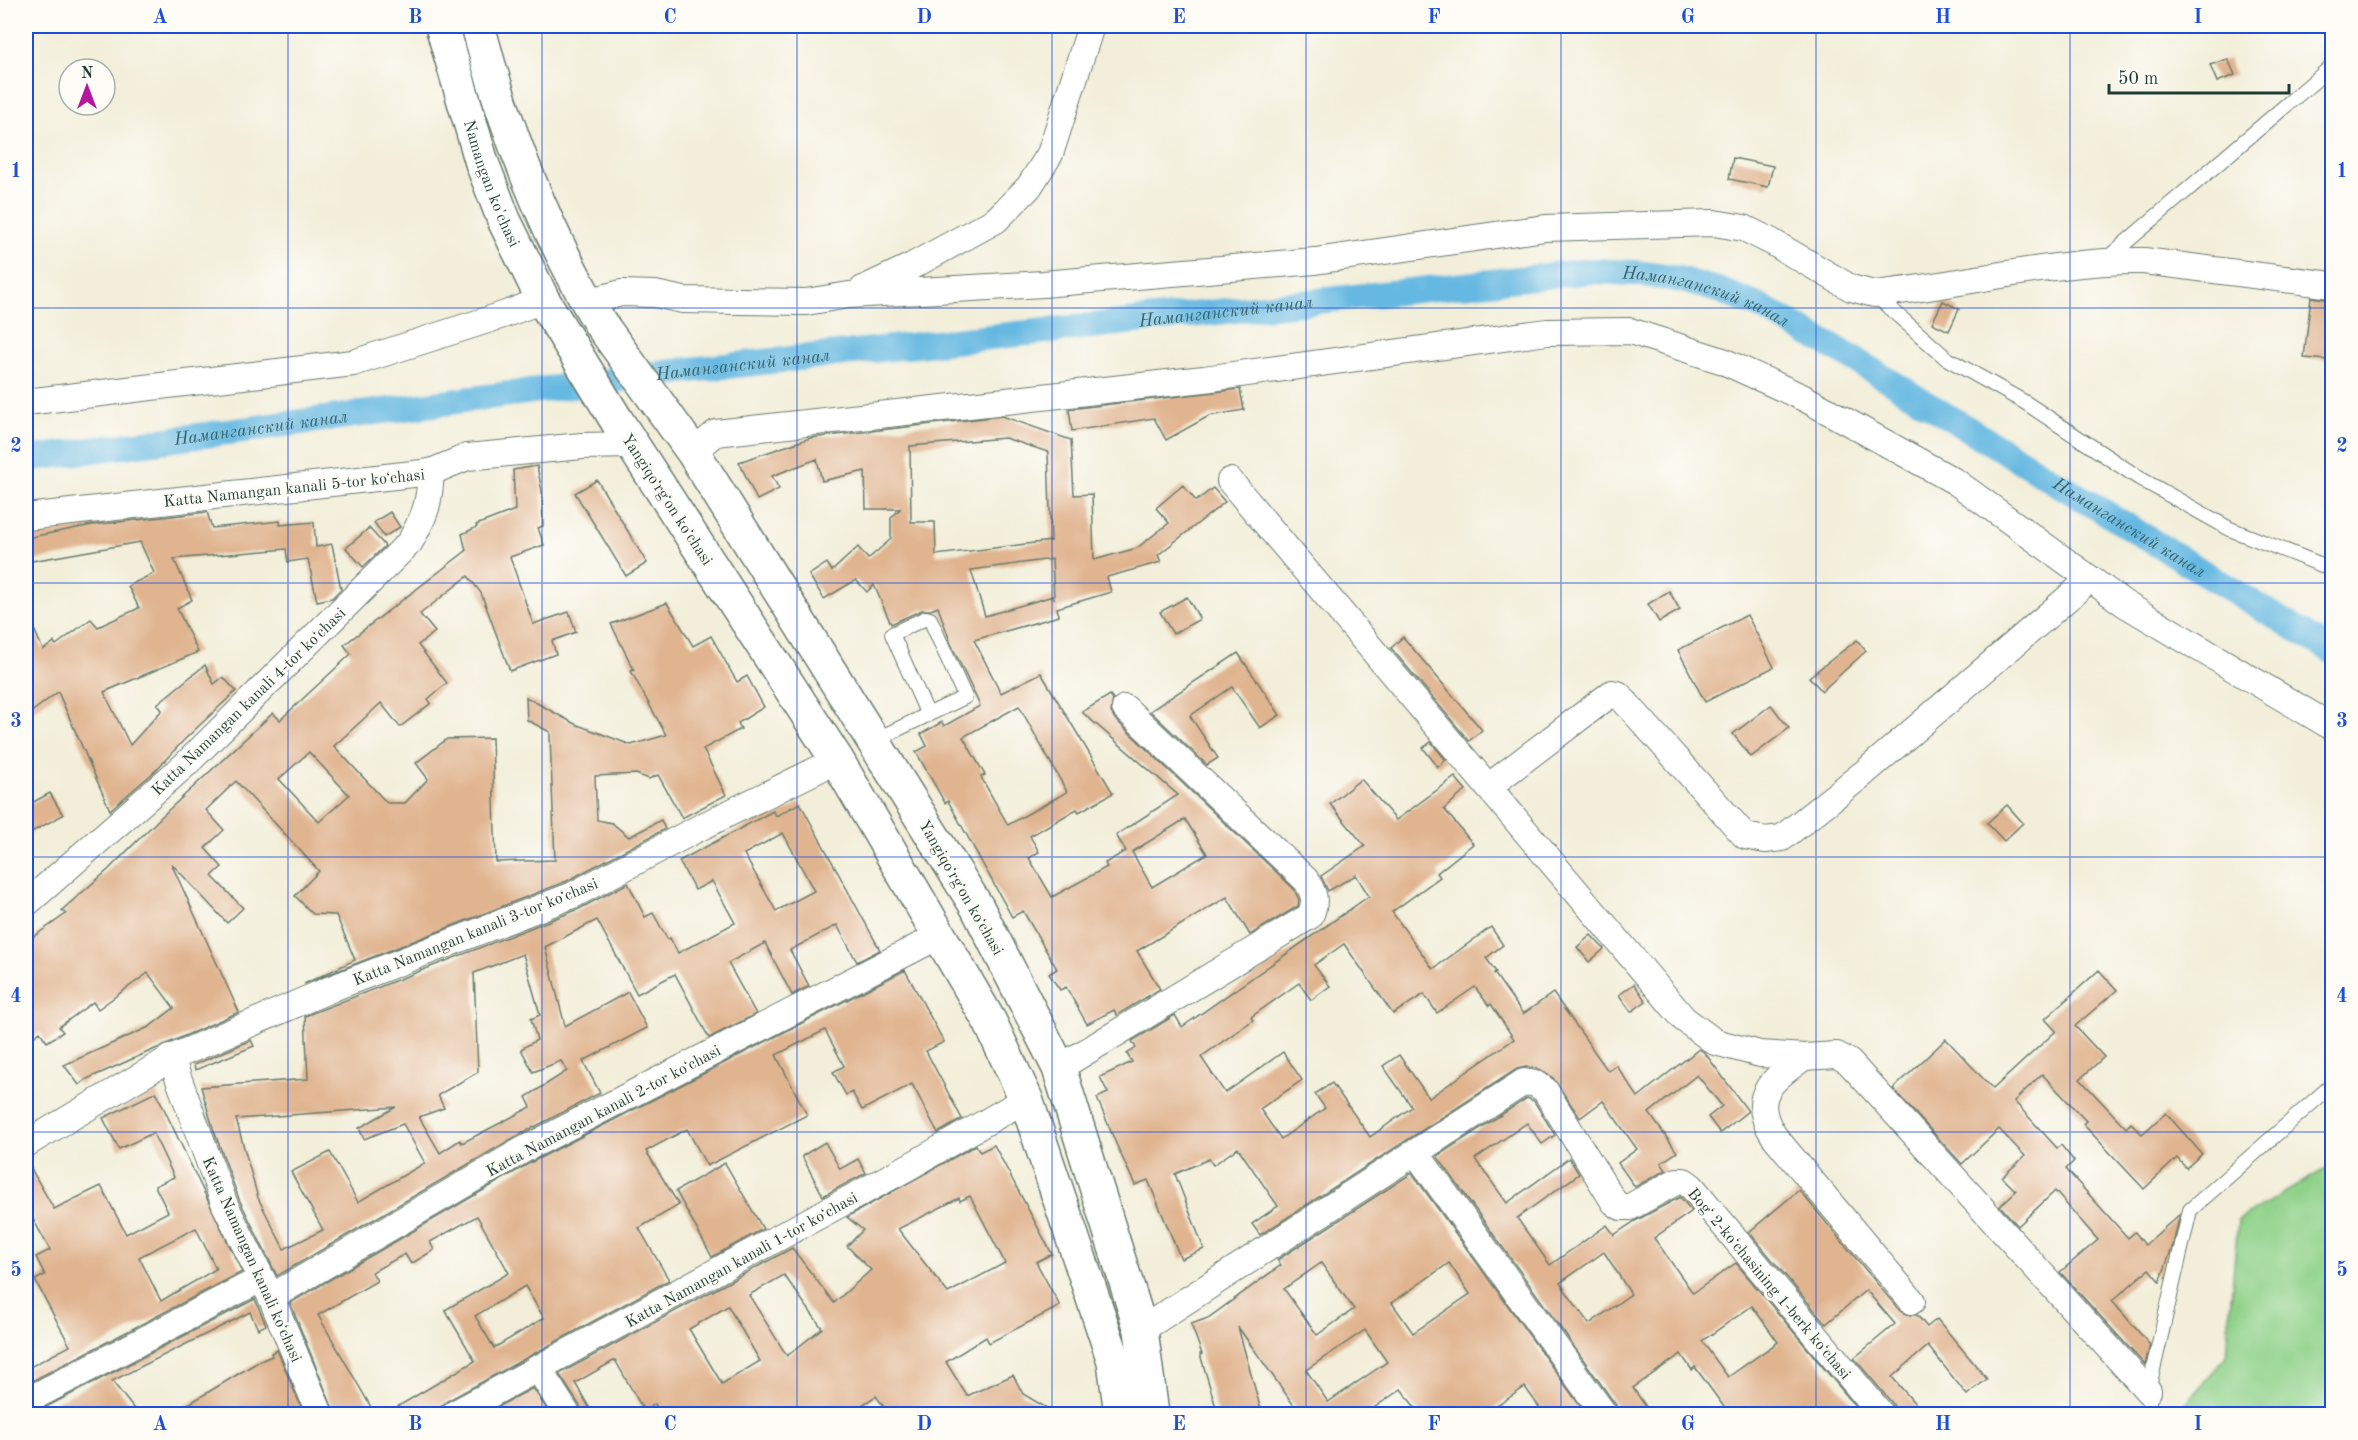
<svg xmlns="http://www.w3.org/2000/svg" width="2358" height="1440" font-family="'Old Standard TT',serif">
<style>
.green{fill:#8fd189;stroke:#57875e;stroke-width:1.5}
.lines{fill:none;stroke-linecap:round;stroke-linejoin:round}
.canal{stroke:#65b8e1;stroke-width:26}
.building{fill:#e0b48f;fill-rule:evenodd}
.lane-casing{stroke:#697b6e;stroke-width:16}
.street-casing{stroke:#697b6e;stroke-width:28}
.primary-casing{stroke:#697b6e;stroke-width:36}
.lane{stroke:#fff;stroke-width:14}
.street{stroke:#fff;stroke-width:26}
.primary{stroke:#fff;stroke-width:33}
.grid{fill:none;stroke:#1d4ed8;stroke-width:1.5;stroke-opacity:0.55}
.labels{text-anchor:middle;stroke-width:6;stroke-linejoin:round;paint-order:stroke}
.street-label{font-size:16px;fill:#1f3d34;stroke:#fdfcf7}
.water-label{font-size:18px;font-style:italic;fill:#346268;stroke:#fdfcf7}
.neatline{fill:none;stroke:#1d4ed8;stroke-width:2}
.grid-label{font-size:20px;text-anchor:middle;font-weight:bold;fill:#1d4ed8}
</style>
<rect width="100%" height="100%" fill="#fdfcf7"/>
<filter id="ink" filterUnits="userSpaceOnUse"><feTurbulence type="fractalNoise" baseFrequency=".0167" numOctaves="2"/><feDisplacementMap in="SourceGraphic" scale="12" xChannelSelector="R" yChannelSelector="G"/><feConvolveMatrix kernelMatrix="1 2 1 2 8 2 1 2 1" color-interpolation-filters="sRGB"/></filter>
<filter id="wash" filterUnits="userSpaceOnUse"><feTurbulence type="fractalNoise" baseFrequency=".008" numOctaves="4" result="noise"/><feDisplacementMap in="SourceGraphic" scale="24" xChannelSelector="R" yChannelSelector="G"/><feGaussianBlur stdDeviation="1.35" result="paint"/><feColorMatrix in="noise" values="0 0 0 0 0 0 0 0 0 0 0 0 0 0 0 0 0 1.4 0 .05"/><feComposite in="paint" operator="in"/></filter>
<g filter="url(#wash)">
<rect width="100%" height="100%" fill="#f2eed9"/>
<path class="green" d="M 2332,1165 L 2332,1414 L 2177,1414 L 2226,1356 L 2238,1220 Z"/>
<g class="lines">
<path class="canal" id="s1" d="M 26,459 L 681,371 L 1591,271 L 1635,273 L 1678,279 L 1718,290 L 1759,306 L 1847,355 L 2332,651"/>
</g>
<g id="blocks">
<g class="building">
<path d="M 2228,59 L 2235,75 L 2217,82 L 2210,65 Z"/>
<path d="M 1733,158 L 1773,166 L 1768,187 L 1729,179 Z"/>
<path d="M 2311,297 L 2332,300 L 2332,326 L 2329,360 L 2304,358 Z"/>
<path d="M 1943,301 L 1959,309 L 1949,331 L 1932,323 Z"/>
<path d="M 1240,389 L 1244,410 L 1209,416 L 1166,440 L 1154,418 L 1072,431 L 1069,409 Z"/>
<path d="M 1002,416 L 1071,440 L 1074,495 L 1092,494 L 1094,560 L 1137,548 L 1169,523 L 1156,508 L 1183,485 L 1196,501 L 1213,488 L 1225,502 L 1158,555 L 1161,562 L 1107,577 L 1111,592 L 1057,608 L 1059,616 L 974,640 L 1001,693 L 1041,673 L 1113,793 L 1079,812 L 1077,809 L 1030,836 L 1039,852 L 1029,858 L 1052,897 L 1107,867 L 1105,863 L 1126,851 L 1116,835 L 1178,795 L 1082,712 L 1110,695 L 1113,699 L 1111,712 L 1115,719 L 1294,889 L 1299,900 L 1298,906 L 1250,935 L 1227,897 L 1137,951 L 1160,989 L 1117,1015 L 1114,1010 L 1087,1024 L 1066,987 L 1060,990 L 1049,974 L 1057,969 L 1023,911 L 1012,917 L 948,801 L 945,803 L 916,752 L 927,746 L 921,734 L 942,722 L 944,726 L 980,706 L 951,644 L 938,607 L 931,610 L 922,610 L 891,624 L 874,585 L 867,592 L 856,580 L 824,599 L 809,575 L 827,563 L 832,571 L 858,547 L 868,559 L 891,539 L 891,518 L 900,509 L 866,509 L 865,471 L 822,481 L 817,459 L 772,476 L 779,489 L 757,500 L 739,462 L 810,438 ZM 1005,438 L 1048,452 L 1051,541 L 936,555 L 935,522 L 911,522 L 910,446 ZM 1052,559 L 1054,599 L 1053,596 L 985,616 L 971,570 ZM 1019,706 L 1067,792 L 1008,825 L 981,777 L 985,775 L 963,737 ZM 1185,819 L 1207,854 L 1152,887 L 1132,852 Z"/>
<path d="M 537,466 L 542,491 L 543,526 L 538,528 L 544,545 L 510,557 L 533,624 L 569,612 L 576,632 L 552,641 L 556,654 L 510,671 L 481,593 L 468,576 L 420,614 L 435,632 L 418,645 L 447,683 L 428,699 L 431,703 L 400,727 L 381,703 L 334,746 L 387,803 L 405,803 L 428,779 L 416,763 L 447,739 L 492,738 L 496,862 L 555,860 L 550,736 L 550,732 L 527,720 L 526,697 L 575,724 L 631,745 L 666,735 L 631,671 L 634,670 L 611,624 L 667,603 L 693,646 L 711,636 L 737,682 L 747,676 L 764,707 L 738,723 L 741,729 L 703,749 L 726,795 L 682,818 L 658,775 L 649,779 L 636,774 L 595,776 L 597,820 L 612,823 L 629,837 L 661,820 L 665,829 L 567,881 L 304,984 L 355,960 L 336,915 L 313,914 L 295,896 L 319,871 L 236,781 L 206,810 L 224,830 L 205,848 L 222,867 L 212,876 L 243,908 L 227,923 L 171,863 L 239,1012 L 87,1079 L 79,1085 L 64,1065 L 149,1027 L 174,1008 L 148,973 L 98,1009 L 93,1002 L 59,1027 L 63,1032 L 47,1042 L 40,1032 L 26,1043 L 26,942 L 66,914 L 62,910 L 108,870 L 161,817 L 273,713 L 280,720 L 351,654 L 344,645 L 466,551 L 462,534 L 477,527 L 476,525 L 515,510 L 513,470 ZM 309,752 L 349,795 L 319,822 L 279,779 Z"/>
<path d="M 597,480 L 647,563 L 626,576 L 575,493 Z"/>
<path d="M 207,512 L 212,528 L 280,521 L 280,525 L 314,522 L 316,547 L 332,544 L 341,589 L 332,598 L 317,601 L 308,559 L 288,562 L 286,549 L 174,559 L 192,600 L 177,608 L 198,652 L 104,692 L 130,745 L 162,710 L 157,704 L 205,665 L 214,684 L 223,677 L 236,691 L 184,740 L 155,771 L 110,810 L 58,692 L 26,716 L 26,610 L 43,650 L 54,642 L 56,645 L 91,619 L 98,627 L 139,608 L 128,586 L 154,573 L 140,542 L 26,562 L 26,538 L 92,525 Z"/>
<path d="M 390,512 L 400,527 L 384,537 L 374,522 Z"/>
<path d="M 369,528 L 385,546 L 363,567 L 346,548 Z"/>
<path d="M 1669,591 L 1680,610 L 1659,622 L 1648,604 Z"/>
<path d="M 1187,597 L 1200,619 L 1173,634 L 1160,612 Z"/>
<path d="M 1747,615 L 1774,667 L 1705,702 L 1678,650 Z"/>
<path d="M 1403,637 L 1482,730 L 1469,741 L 1391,648 Z"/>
<path d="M 1857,640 L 1866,651 L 1822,691 L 1809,677 Z"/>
<path d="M 1238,653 L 1280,715 L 1260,728 L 1232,687 L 1190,716 L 1218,758 L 1207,765 L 1150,711 Z"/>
<path d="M 1771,705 L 1789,728 L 1751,757 L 1733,734 Z"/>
<path d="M 1431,742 L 1446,760 L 1438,767 L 1423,748 Z"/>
<path d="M 1455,777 L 1466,790 L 1444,809 L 1473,844 L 1437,873 L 1440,877 L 1392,912 L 1433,969 L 1491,927 L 1503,945 L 1486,958 L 1496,972 L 1494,973 L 1523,1014 L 1553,993 L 1608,1071 L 1616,1065 L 1638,1097 L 1699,1049 L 1705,1053 L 1748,1111 L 1720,1133 L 1708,1117 L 1722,1106 L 1697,1075 L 1649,1113 L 1677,1152 L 1661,1163 L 1666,1170 L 1635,1187 L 1618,1163 L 1637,1149 L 1603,1101 L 1580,1118 L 1553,1078 L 1538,1069 L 1526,1067 L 1517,1069 L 1260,1235 L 1252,1224 L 1278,1206 L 1238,1148 L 1213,1165 L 1209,1159 L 1175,1174 L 1204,1249 L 1181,1259 L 1148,1180 L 1135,1185 L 1117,1146 L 1097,1098 L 1108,1093 L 1100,1077 L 1132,1062 L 1127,1054 L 1136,1048 L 1132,1041 L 1175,1015 L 1182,1027 L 1369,896 L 1356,875 L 1328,891 L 1321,876 L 1365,846 L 1330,804 L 1361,779 L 1396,820 ZM 1344,944 L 1393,1014 L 1424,994 L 1437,1013 L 1475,987 L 1489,1006 L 1491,1004 L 1514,1039 L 1429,1098 L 1399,1055 L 1383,1066 L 1412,1107 L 1370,1137 L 1332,1083 L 1315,1094 L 1325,1108 L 1281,1139 L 1260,1109 L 1302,1080 L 1283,1052 L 1225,1093 L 1201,1057 L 1253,1020 L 1251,1017 L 1299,983 L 1311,1000 L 1330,986 L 1314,965 Z"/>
<path d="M 50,793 L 63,815 L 26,835 L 26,806 Z"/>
<path d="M 800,803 L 880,950 L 857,962 L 837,925 L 790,950 L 809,986 L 792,995 L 765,943 L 728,963 L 756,1014 L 709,1038 L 675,974 L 637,994 L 597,920 L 545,947 L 565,1026 L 628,992 L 647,1028 L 583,1061 L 600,1093 L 515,1137 L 277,1276 L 239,1199 L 213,1128 L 201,1087 L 308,1079 L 305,1016 L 579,909 L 628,883 L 645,917 L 653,913 L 668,940 L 670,938 L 678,953 L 735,923 L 712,881 L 695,890 L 679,861 L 773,811 L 776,816 ZM 783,833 L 814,891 L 776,911 L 744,854 ZM 523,954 L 540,1015 L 531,1019 L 537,1040 L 521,1049 L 533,1072 L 561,1061 L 567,1071 L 526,1097 L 531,1107 L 462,1143 L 460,1140 L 440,1153 L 419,1117 L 444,1108 L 438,1095 L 478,1072 L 474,973 ZM 396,1107 L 359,1128 L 364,1139 L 403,1124 L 425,1163 L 358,1202 L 330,1152 L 291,1172 L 323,1230 L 284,1249 L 258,1198 L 236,1119 Z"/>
<path d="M 2007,805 L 2023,823 L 2004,841 L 1987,823 Z"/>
<path d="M 1591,935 L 1604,949 L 1589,962 L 1577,947 Z"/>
<path d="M 905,970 L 944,1042 L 926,1051 L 962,1119 L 938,1133 L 912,1084 L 862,1110 L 852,1092 L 846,1095 L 833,1072 L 844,1066 L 825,1030 L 776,1055 L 807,1115 L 707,1166 L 687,1129 L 646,1151 L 679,1205 L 639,1228 L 669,1280 L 447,1401 L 441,1407 L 439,1414 L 385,1414 L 475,1361 L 445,1310 L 509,1273 L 477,1216 L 430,1242 L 434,1250 L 411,1264 L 405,1254 L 372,1272 L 377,1281 L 318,1315 L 375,1414 L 335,1414 L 290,1303 L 530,1163 ZM 525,1286 L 544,1318 L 494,1348 L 475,1316 Z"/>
<path d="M 2099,970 L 2117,990 L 2075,1026 L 2104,1057 L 2080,1079 L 2126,1128 L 2131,1123 L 2142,1134 L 2166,1113 L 2202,1154 L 2186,1168 L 2177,1158 L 2144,1189 L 2083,1124 L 2086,1121 L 2042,1074 L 2014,1101 L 2057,1148 L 2061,1145 L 2074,1161 L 2066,1169 L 2128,1238 L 2135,1232 L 2145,1245 L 2180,1214 L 2173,1245 L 2160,1282 L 2149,1269 L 2112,1301 L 2150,1345 L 2145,1365 L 2060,1272 L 2098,1240 L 2055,1191 L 2018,1226 L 2000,1206 L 2016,1191 L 2002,1177 L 2025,1156 L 1999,1129 L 1962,1164 L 1893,1089 L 1946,1039 L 1993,1089 L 2056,1031 L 2045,1019 Z"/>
<path d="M 1634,984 L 1646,1001 L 1631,1012 L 1619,995 Z"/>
<path d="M 251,1040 L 254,1046 L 195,1070 L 194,1065 Z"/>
<path d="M 156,1092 L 242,1272 L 32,1381 L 26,1369 L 70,1346 L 35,1280 L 45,1275 L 36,1257 L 50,1250 L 26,1206 L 26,1160 L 54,1209 L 101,1186 L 126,1234 L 168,1212 L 155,1186 L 174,1177 L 153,1133 L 119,1149 L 103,1118 ZM 196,1228 L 216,1269 L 161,1301 L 139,1257 Z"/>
<path d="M 1527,1098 L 1534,1101 L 1555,1135 L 1542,1144 L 1527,1123 L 1475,1159 L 1507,1203 L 1569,1158 L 1579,1174 L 1517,1218 L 1550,1265 L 1607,1225 L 1614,1235 L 1635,1221 L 1680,1197 L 1692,1211 L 1654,1238 L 1693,1293 L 1736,1263 L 1862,1414 L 1729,1414 L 1695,1367 L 1692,1370 L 1681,1354 L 1633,1388 L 1651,1414 L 1619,1414 L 1616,1405 L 1437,1156 ZM 1604,1252 L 1631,1294 L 1589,1324 L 1560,1283 ZM 1752,1306 L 1778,1342 L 1728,1377 L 1702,1341 Z"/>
<path d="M 825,1142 L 840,1169 L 858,1159 L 866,1173 L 823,1196 L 802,1156 Z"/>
<path d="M 976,1145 L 980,1152 L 994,1145 L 1052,1254 L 1036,1262 L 1060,1306 L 989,1343 L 986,1337 L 946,1362 L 967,1396 L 1013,1375 L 1023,1394 L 1057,1414 L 889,1414 L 876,1396 L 848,1414 L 661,1414 L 655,1404 L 644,1411 L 615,1360 L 575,1383 L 593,1414 L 582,1414 L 580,1406 L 559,1374 L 792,1248 L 834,1303 L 871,1270 L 847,1246 L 863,1230 L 847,1217 ZM 970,1196 L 1005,1263 L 948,1293 L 898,1229 L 959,1198 L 960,1201 ZM 784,1275 L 822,1328 L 787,1356 L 749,1295 ZM 728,1306 L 760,1361 L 722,1384 L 689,1329 Z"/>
<path d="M 725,1163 L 763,1229 L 712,1257 L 676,1191 Z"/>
<path d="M 1412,1173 L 1586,1414 L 1544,1414 L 1525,1387 L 1485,1414 L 1420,1414 L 1401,1389 L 1365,1414 L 1300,1414 L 1238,1327 L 1262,1414 L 1218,1414 L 1200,1354 L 1202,1354 L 1191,1324 L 1208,1318 L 1281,1265 L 1277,1260 ZM 1321,1263 L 1354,1309 L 1317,1335 L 1284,1289 ZM 1449,1263 L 1470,1294 L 1413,1333 L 1392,1303 ZM 1365,1330 L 1387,1362 L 1328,1402 L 1306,1370 Z"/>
<path d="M 1799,1190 L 1900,1311 L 1907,1315 L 1917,1315 L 1927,1327 L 1937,1319 L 1987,1379 L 1967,1395 L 1928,1346 L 1892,1377 L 1924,1414 L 1896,1414 L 1893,1404 L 1854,1358 L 1895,1324 L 1866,1290 L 1826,1324 L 1749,1232 Z"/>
<path d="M 255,1299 L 266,1325 L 258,1329 L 250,1312 L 112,1381 L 138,1414 L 50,1414 L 46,1407 Z"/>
<path d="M 277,1350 L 304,1414 L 172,1414 L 258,1362 L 272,1356 L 271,1353 Z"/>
<path d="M 533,1388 L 550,1414 L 484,1414 Z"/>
</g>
</g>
</g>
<g filter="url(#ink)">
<use href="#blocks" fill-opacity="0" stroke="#697b6e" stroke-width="1.5"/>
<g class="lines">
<g class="lane-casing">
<g id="lane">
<path d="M 2104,261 L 2332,66"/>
<path d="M 1874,294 L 1946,358 L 2026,403 L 2139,478 L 2230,529 L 2332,569"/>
<path d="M 875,740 L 965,697 L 930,619 L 926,618 L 892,634 L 928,715"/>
<path d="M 2150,1414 L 2148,1391 L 2190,1210 L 2332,1085"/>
</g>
</g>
<g class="street-casing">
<g id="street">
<path d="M 863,289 L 912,266 L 996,220 L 1029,187 L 1050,154 L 1091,26"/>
<path d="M 588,302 L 621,293 L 655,294 L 683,300 L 806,302 L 849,295 L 1043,284 L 1315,261 L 1545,228 L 1714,223 L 1744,228 L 1772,242 L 1851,288 L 1874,294 C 1964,285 2053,260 2144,261 L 2332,285"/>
<path d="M 26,402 L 353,363 L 503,315 L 543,300"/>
<path d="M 693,452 L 716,433 L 1204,379 L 1547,332 L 1630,331 L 1723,361 L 1806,399 L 1956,482 L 2125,604 L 2332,727"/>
<path d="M 1230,481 L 1684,1019 L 1715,1042 L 1760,1054 L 1804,1057 L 1837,1055 L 1849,1062 L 2148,1391"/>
<path d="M 26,517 L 431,472 L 467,457 L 582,446 L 632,445"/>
<path d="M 1488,787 L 1612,693 L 1618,694 L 1745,836 L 1765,840 L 1782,838 L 1864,773 L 2090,579"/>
<path d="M 26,904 L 186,764 L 410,542 C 426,513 429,506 431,472"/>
<path d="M 1804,1057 C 1772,1080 1748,1096 1774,1136 L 1912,1301"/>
<path d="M 171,1058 L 225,1205 L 271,1297 L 320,1414"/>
<path d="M 1059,1068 L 1310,916 C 1317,901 1314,893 1306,880 L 1125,708"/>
<path d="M 26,1144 L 171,1058 L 333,988 L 573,895 L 695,830 L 837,760"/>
<path d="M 1416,1153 L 1604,1414"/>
<path d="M 271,1297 L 523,1150 L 941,935"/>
<path d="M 1141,1330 L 1524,1082 L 1536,1084 L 1545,1090 L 1614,1202 L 1621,1207 L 1630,1207 L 1677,1181 L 1684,1181 L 1692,1187 L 1881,1414"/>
<path d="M 538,1368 L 567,1414"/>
<path d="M 26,1401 L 261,1279"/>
<path d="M 454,1414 L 912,1165 L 1026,1099"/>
</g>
</g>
<g class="primary-casing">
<g id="primary">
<path id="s2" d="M 442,26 L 482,163 L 504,220 L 543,300 L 617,421 L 837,760 L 990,1022 L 1026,1099 L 1114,1361 L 1121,1414"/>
<path d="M 478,26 C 505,129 545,231 600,323 L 693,452 L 977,907 L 1059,1068 L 1141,1330 L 1152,1414"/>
</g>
</g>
<use href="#lane" class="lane"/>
<use href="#street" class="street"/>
<use href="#primary" class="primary"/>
</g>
</g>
<path class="grid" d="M 288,26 L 288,1414M 542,26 L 542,1414M 797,26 L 797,1414M 1052,26 L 1052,1414M 1306,26 L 1306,1414M 1561,26 L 1561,1414M 1816,26 L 1816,1414M 2070,26 L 2070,1414M 26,308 L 2332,308M 26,583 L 2332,583M 26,857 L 2332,857M 26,1132 L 2332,1132"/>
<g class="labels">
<g class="street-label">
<text dy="6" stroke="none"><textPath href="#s2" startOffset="165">Namangan ko'chasi</textPath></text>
<text transform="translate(294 487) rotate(-6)" y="6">Katta Namangan kanali 5-tor koʻchasi</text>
<text transform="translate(668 499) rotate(57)" y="6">Yangiqoʻrgʻon koʻchasi</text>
<text transform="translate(248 701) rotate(-44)" y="6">Katta Namangan kanali 4-tor koʻchasi</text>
<text transform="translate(962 887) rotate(60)" y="6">Yangiqoʻrgʻon koʻchasi</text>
<text transform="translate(475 931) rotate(-22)" y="6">Katta Namangan kanali 3-tor koʻchasi</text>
<text transform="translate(603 1110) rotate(-28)" y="6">Katta Namangan kanali 2-tor koʻchasi</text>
<text transform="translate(253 1259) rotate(66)" y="6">Katta Namangan kanali koʻchasi</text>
<text transform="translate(741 1259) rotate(-29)" y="6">Katta Namangan kanali 1-tor koʻchasi</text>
<text transform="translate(1770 1283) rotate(50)" y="6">Bogʻ 2-koʻchasining 1-berk koʻchasi</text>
</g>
<g class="water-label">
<text dy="6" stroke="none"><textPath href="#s1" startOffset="1695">Наманганский канал</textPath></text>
<text dy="6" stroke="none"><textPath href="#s1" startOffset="1209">Наманганский канал</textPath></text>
<text dy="6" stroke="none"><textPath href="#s1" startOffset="723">Наманганский канал</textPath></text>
<text dy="6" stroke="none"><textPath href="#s1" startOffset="237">Наманганский канал</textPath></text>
<text dy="6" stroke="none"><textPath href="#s1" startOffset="2181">Наманганский канал</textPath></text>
</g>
</g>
<rect width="2358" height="1440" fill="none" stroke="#fdfcf7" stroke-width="66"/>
<g transform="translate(87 87)"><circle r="28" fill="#fdfcf7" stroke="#a4b0a9" stroke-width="1.5"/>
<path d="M0-4.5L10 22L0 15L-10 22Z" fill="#b5179e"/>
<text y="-9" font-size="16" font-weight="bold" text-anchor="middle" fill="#1f3d34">N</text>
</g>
<path d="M2109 84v9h180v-9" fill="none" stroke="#1f3d34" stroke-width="3"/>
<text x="2118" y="84" font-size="18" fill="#1f3d34" stroke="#fdfcf7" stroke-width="4.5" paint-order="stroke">50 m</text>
<rect x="33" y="33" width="2292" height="1374" class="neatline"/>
<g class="grid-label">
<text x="160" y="23">A</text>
<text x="415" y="23">B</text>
<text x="670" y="23">C</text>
<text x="924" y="23">D</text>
<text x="1179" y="23">E</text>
<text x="1434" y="23">F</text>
<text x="1688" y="23">G</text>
<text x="1943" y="23">H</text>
<text x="2198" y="23">I</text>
<text x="16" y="177">1</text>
<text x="2342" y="177">1</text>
<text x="16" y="452">2</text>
<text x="2342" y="452">2</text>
<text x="16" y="727">3</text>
<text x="2342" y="727">3</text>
<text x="16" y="1002">4</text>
<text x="2342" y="1002">4</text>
<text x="16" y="1276">5</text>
<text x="2342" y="1276">5</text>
<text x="160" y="1430">A</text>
<text x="415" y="1430">B</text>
<text x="670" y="1430">C</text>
<text x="924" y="1430">D</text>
<text x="1179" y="1430">E</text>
<text x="1434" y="1430">F</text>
<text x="1688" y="1430">G</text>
<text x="1943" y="1430">H</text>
<text x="2198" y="1430">I</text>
</g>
</svg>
